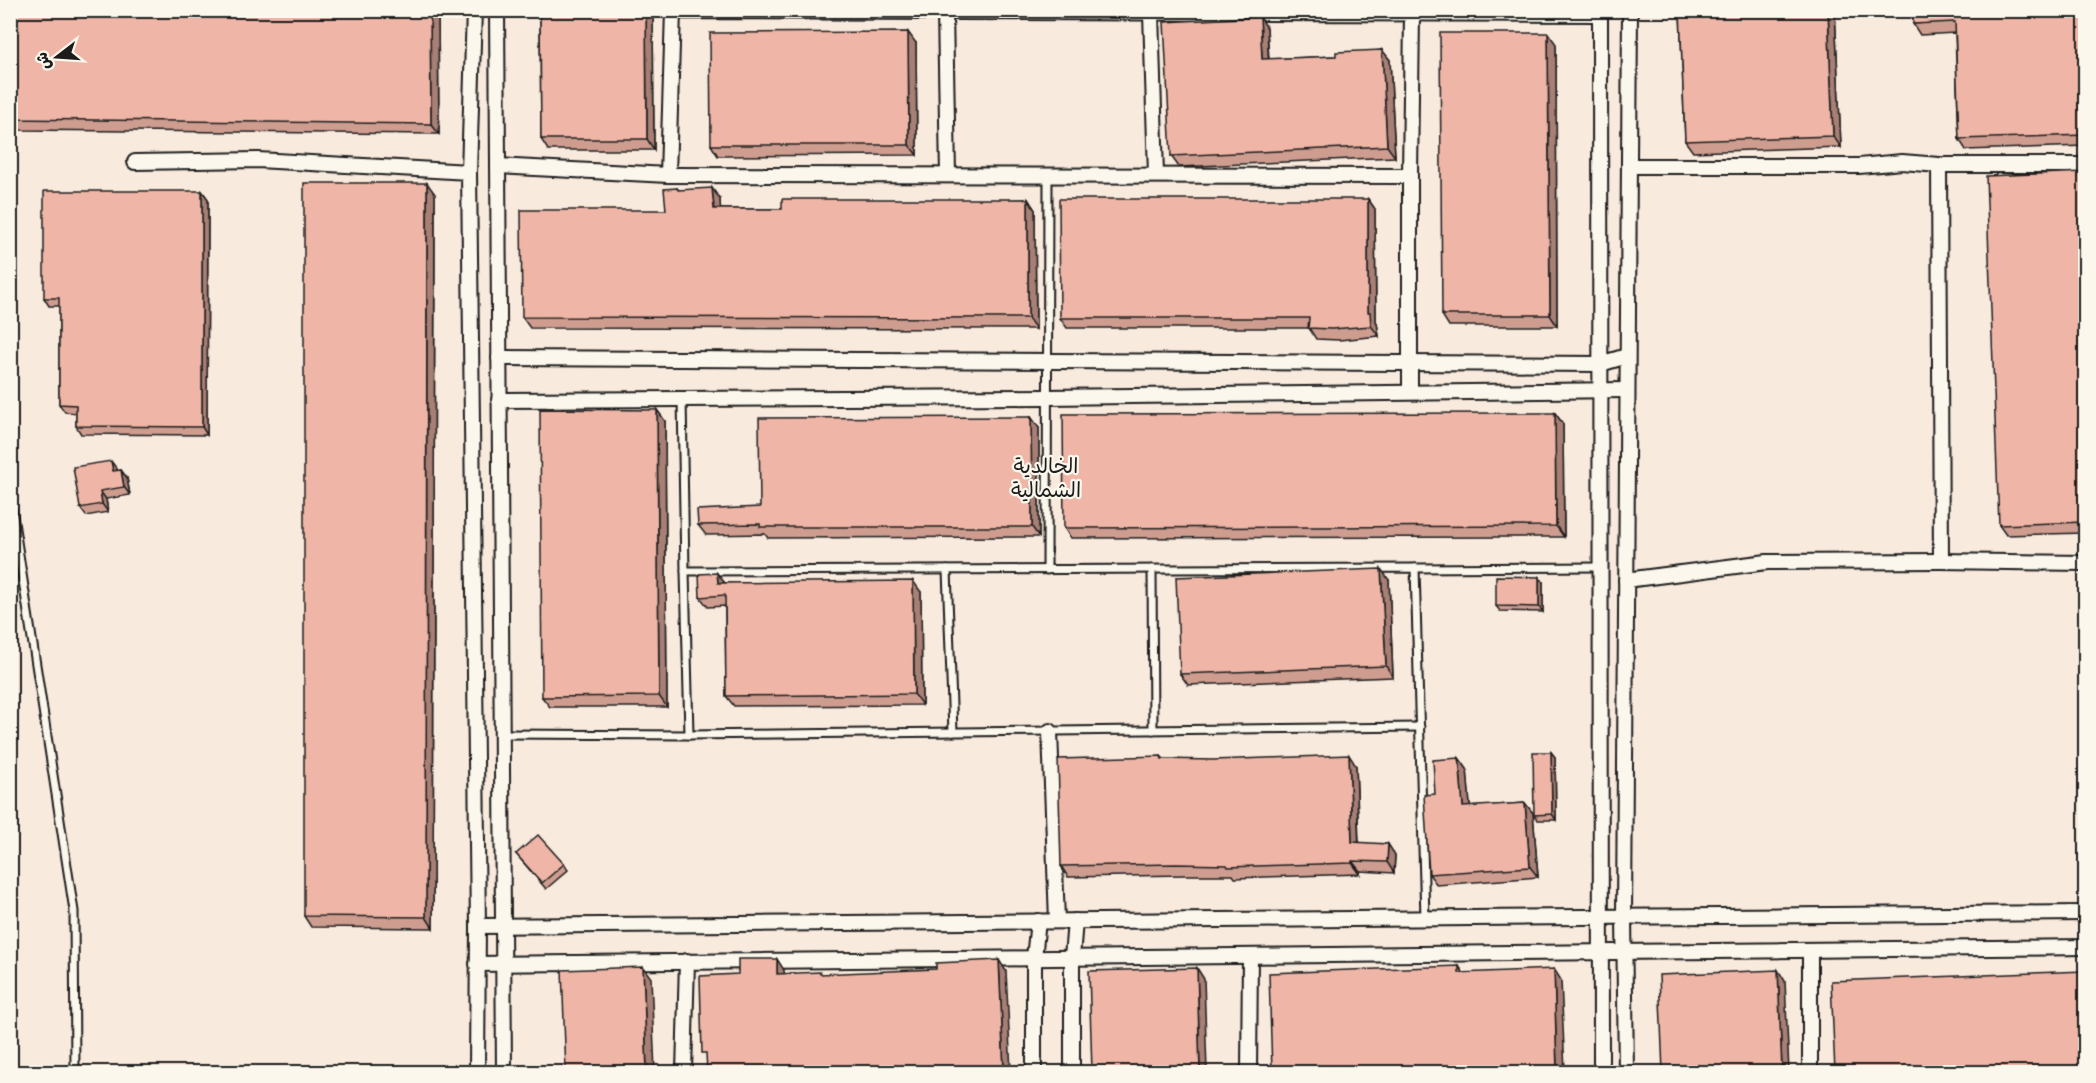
<svg xmlns="http://www.w3.org/2000/svg" width="2096" height="1083" font-family="'Balsamiq Sans','Playpen Sans Arabic',sans-serif">
<style>
.lines{fill:none;stroke-linecap:round;stroke-linejoin:round}
.service-casing{stroke:#1c1c1c;stroke-width:11}
.minor-casing{stroke:#1c1c1c;stroke-width:18}
.service{stroke:#fbf7ec;stroke-width:7}
.minor{stroke:#fbf7ec;stroke-width:14}
.wall{fill:#ce9d90;stroke:#1c1c1c;stroke-width:1.5}
.shaded-wall{fill:#a77f75;stroke:#1c1c1c;stroke-width:1.5}
.building{fill:#efb6a7;stroke:#1c1c1c;stroke-width:1.5}
.labels{text-anchor:middle;stroke-width:4.5;stroke-linejoin:round;paint-order:stroke}
.neighbourhood-label{font-size:21px;fill:#1c1c1c;stroke:#fbf7ec}
</style>
<rect width="100%" height="100%" fill="#f9eade"/>
<filter id="ink" filterUnits="userSpaceOnUse"><feTurbulence type="fractalNoise" baseFrequency=".0167" numOctaves="2"/><feDisplacementMap in="SourceGraphic" scale="12" xChannelSelector="R" yChannelSelector="G"/><feConvolveMatrix kernelMatrix="1 2 1 2 8 2 1 2 1" color-interpolation-filters="sRGB"/></filter>
<g filter="url(#ink)">
<g class="lines">
<g class="service-casing">
<g id="service">
<path d="M 682,398 L 685,571 L 1415,568 L 1425,918"/>
<path d="M 10,496 L 74,911 L 75,1072"/>
<path d="M 1415,568 L 1601,567"/>
<path d="M 1152,569 L 1153,730"/>
<path d="M 947,570 L 953,732"/>
<path d="M 1047,570 L 1048,175"/>
<path d="M 502,734 L 689,735 L 685,571"/>
<path d="M 689,735 L 1420,727"/>
</g>
</g>
<g class="minor-casing">
<g id="minor">
<path d="M 474,10 L 469,172 L 478,926 L 477,1072"/>
<path d="M 497,10 L 504,1072"/>
<path d="M 1600,10 L 1601,1072"/>
<path d="M 945,12 L 948,175"/>
<path d="M 1151,13 L 1156,175"/>
<path d="M 135,162 L 258,160 L 469,172"/>
<path d="M 1939,165 L 1941,561"/>
<path d="M 498,166 L 668,175 L 673,11 L 1600,14"/>
<path d="M 1630,166 L 1859,166 L 1902,162 L 1939,165 L 2086,165"/>
<path d="M 668,175 L 1410,176 L 1410,391"/>
<path d="M 1410,176 L 1412,14"/>
<path d="M 499,358 L 1600,364 L 1627,356"/>
<path d="M 499,400 L 1047,397 L 1627,390"/>
<path d="M 1626,580 L 1767,562 L 1941,561 L 2086,563"/>
<path d="M 1050,731 L 1057,921"/>
<path d="M 478,926 L 2086,913"/>
<path d="M 477,964 L 2086,947"/>
<path d="M 684,1072 L 687,961"/>
<path d="M 1034,1072 L 1034,958 L 1038,921"/>
<path d="M 1072,1072 L 1072,957 L 1075,921"/>
<path d="M 1249,1072 L 1250,956"/>
<path d="M 1626,1072 L 1624,917 L 1630,10"/>
<path d="M 1810,1072 L 1810,950"/>
</g>
</g>
<use href="#service" class="service"/>
<use href="#minor" class="minor"/>
</g>
<g class="wall">
<path d="M 10,10 L 438,10 L 439,134 L 19,130 L 12,119 Z"/>
<path d="M 540,10 L 653,10 L 654,150 L 548,150 L 541,139 Z"/>
<path d="M 1680,10 L 1835,10 L 1841,147 L 1693,152 L 1685,141 Z"/>
<path d="M 2085,10 L 2085,146 L 1966,150 L 1959,139 L 1955,33 L 1920,35 L 1913,24 Z"/>
<path d="M 1267,28 L 1269,59 L 1336,56 L 1382,50 L 1390,60 L 1395,157 L 1179,167 L 1171,156 Z"/>
<path d="M 916,43 L 917,155 L 718,156 L 711,145 Z"/>
<path d="M 1556,44 L 1557,326 L 1449,326 L 1442,315 Z"/>
<path d="M 2085,172 L 2085,533 L 2006,535 L 1999,525 Z"/>
<path d="M 677,188 L 679,190 L 720,199 L 720,209 L 782,209 L 1028,199 L 1035,210 L 1036,329 L 530,328 L 522,317 L 666,210 Z"/>
<path d="M 202,191 L 208,199 L 207,435 L 81,434 L 76,426 L 76,413 L 65,412 L 59,404 L 59,306 L 49,306 L 44,298 Z"/>
<path d="M 435,194 L 433,928 L 311,927 L 304,916 Z"/>
<path d="M 1368,199 L 1375,209 L 1376,321 L 1377,323 L 1379,336 L 1339,340 L 1316,339 L 1309,328 L 1067,328 L 1060,318 Z"/>
<path d="M 657,410 L 665,421 L 667,707 L 550,707 L 542,697 Z"/>
<path d="M 1555,413 L 1563,424 L 1564,537 L 1071,538 L 1064,528 Z"/>
<path d="M 1031,417 L 1039,428 L 1039,537 L 768,538 L 765,534 L 706,535 L 698,525 L 760,507 Z"/>
<path d="M 117,469 L 118,471 L 121,470 L 127,478 L 130,495 L 106,499 L 108,512 L 86,516 L 80,508 Z"/>
<path d="M 1389,580 L 1393,677 L 1188,685 L 1180,674 Z"/>
<path d="M 1543,582 L 1543,612 L 1500,611 L 1496,606 Z"/>
<path d="M 724,583 L 921,592 L 922,705 L 734,706 L 726,696 L 725,606 L 708,607 L 700,597 Z"/>
<path d="M 1551,752 L 1555,757 L 1556,820 L 1538,820 L 1534,815 Z"/>
<path d="M 1161,756 L 1164,759 L 1356,766 L 1359,842 L 1395,855 L 1394,873 L 1360,871 L 1360,874 L 1235,878 L 1233,875 L 1184,875 L 1068,877 L 1061,866 Z"/>
<path d="M 1459,758 L 1467,769 L 1470,807 L 1525,803 L 1533,813 L 1538,877 L 1437,885 L 1429,874 L 1435,794 Z"/>
<path d="M 516,854 L 564,864 L 568,870 L 546,889 Z"/>
</g>
<g class="shaded-wall">
<path d="M 430,10 L 438,10 L 439,134 L 431,124 Z"/>
<path d="M 646,10 L 653,10 L 654,150 L 647,139 Z"/>
<path d="M 1828,10 L 1835,10 L 1841,147 L 1833,136 Z"/>
<path d="M 1260,17 L 1267,28 L 1269,70 L 1262,59 Z"/>
<path d="M 908,32 L 916,43 L 917,155 L 909,145 Z"/>
<path d="M 1548,33 L 1556,44 L 1557,326 L 1550,315 Z"/>
<path d="M 1382,50 L 1390,60 L 1395,157 L 1387,146 Z"/>
<path d="M 427,183 L 435,194 L 433,928 L 426,917 Z"/>
<path d="M 712,188 L 720,199 L 721,220 L 714,209 Z"/>
<path d="M 202,191 L 208,199 L 207,435 L 202,427 Z"/>
<path d="M 1028,199 L 1035,210 L 1036,329 L 1028,318 Z"/>
<path d="M 1368,199 L 1375,209 L 1376,321 L 1377,323 L 1379,336 L 1371,326 L 1368,312 Z"/>
<path d="M 657,410 L 665,421 L 667,707 L 659,696 Z"/>
<path d="M 1555,413 L 1563,424 L 1564,537 L 1556,526 Z"/>
<path d="M 1031,417 L 1039,428 L 1039,537 L 1032,527 Z"/>
<path d="M 111,461 L 117,469 L 119,480 L 113,471 Z"/>
<path d="M 121,470 L 127,478 L 130,495 L 124,487 Z"/>
<path d="M 100,491 L 106,499 L 108,512 L 102,504 Z"/>
<path d="M 1381,569 L 1389,580 L 1393,677 L 1386,666 Z"/>
<path d="M 717,573 L 725,583 L 718,583 Z"/>
<path d="M 1539,577 L 1543,582 L 1543,612 L 1539,607 Z"/>
<path d="M 913,581 L 921,592 L 922,705 L 914,694 Z"/>
<path d="M 1551,752 L 1555,757 L 1556,820 L 1552,814 Z"/>
<path d="M 1349,755 L 1356,766 L 1359,853 L 1352,842 Z"/>
<path d="M 1459,758 L 1467,769 L 1471,818 L 1463,807 Z"/>
<path d="M 1525,803 L 1533,813 L 1538,877 L 1530,867 Z"/>
<path d="M 1388,844 L 1395,855 L 1394,873 L 1387,862 Z"/>
<path d="M 1352,861 L 1360,871 L 1360,874 L 1352,863 Z"/>
<path d="M 777,959 L 784,970 L 785,984 L 777,974 Z"/>
<path d="M 999,960 L 1006,971 L 1011,1072 L 1004,1072 Z"/>
<path d="M 1459,966 L 1466,977 L 1459,973 Z"/>
<path d="M 643,967 L 651,978 L 655,1072 L 647,1072 Z"/>
<path d="M 1197,968 L 1204,979 L 1207,1072 L 1200,1072 Z"/>
<path d="M 1554,969 L 1561,980 L 1565,1072 L 1557,1072 Z"/>
<path d="M 1778,970 L 1785,981 L 1789,1072 L 1782,1072 Z"/>
</g>
<g class="building">
<path d="M 10,10 L 430,10 L 431,124 L 12,119 L 10,112 Z"/>
<path d="M 540,10 L 646,10 L 647,139 L 541,139 Z"/>
<path d="M 1680,10 L 1828,10 L 1833,136 L 1685,141 Z"/>
<path d="M 1912,10 L 2085,10 L 2085,135 L 1959,139 L 1955,22 L 1913,24 Z"/>
<path d="M 1260,17 L 1262,59 L 1336,56 L 1336,52 L 1382,50 L 1387,146 L 1171,156 L 1164,22 Z"/>
<path d="M 908,32 L 909,145 L 711,145 L 710,33 Z"/>
<path d="M 1440,33 L 1548,33 L 1550,315 L 1442,315 Z"/>
<path d="M 2085,172 L 2085,522 L 1999,525 L 1986,176 Z"/>
<path d="M 304,183 L 427,183 L 426,917 L 304,916 Z"/>
<path d="M 677,188 L 678,190 L 712,188 L 714,209 L 782,209 L 782,199 L 1028,199 L 1028,318 L 522,317 L 521,210 L 666,210 L 664,189 Z"/>
<path d="M 44,191 L 202,191 L 202,427 L 76,426 L 76,405 L 59,404 L 59,298 L 44,298 Z"/>
<path d="M 1059,199 L 1368,199 L 1368,312 L 1370,312 L 1371,326 L 1332,329 L 1308,328 L 1309,318 L 1060,318 Z"/>
<path d="M 540,409 L 657,410 L 659,696 L 542,697 Z"/>
<path d="M 1555,413 L 1556,526 L 1064,528 L 1063,414 Z"/>
<path d="M 1031,417 L 1032,527 L 760,527 L 760,524 L 698,525 L 697,510 L 760,507 L 759,418 Z"/>
<path d="M 111,461 L 113,471 L 121,470 L 124,487 L 100,491 L 102,504 L 80,508 L 73,467 Z"/>
<path d="M 1381,569 L 1386,666 L 1180,674 L 1176,577 Z"/>
<path d="M 717,573 L 718,583 L 913,581 L 914,694 L 726,696 L 725,595 L 700,597 L 699,574 Z"/>
<path d="M 1496,576 L 1539,577 L 1539,607 L 1496,606 Z"/>
<path d="M 1533,752 L 1551,752 L 1552,814 L 1534,815 Z"/>
<path d="M 1349,755 L 1352,842 L 1388,844 L 1387,862 L 1352,861 L 1352,863 L 1228,867 L 1227,865 L 1176,864 L 1061,866 L 1058,759 L 1161,756 L 1162,759 L 1213,760 Z"/>
<path d="M 1459,758 L 1463,807 L 1525,803 L 1530,867 L 1429,874 L 1424,795 L 1435,794 L 1433,760 Z"/>
<path d="M 538,835 L 564,864 L 542,883 L 516,854 Z"/>
<path d="M 738,959 L 777,959 L 777,974 L 820,972 L 820,974 L 936,969 L 936,963 L 999,960 L 1004,1072 L 707,1072 L 706,1053 L 702,1053 L 700,976 L 738,974 Z"/>
<path d="M 1459,966 L 1459,973 L 1554,969 L 1557,1072 L 1272,1072 L 1269,973 Z"/>
<path d="M 643,967 L 647,1072 L 566,1072 L 562,970 Z"/>
<path d="M 1197,968 L 1200,1072 L 1092,1072 L 1089,971 Z"/>
<path d="M 1778,970 L 1782,1072 L 1663,1072 L 1659,975 Z"/>
<path d="M 2085,971 L 2085,1072 L 1835,1072 L 1831,981 Z"/>
</g>
</g>
<g class="labels">
<g class="neighbourhood-label">
<text x="1046" y="473">الخالدية<tspan x="1046" dy="24">الشمالية</tspan></text>
</g>
</g>
<rect width="2096" height="1083" fill="none" stroke="#fbf7ec" stroke-width="36"/>
<rect x="18" y="18" width="2060" height="1047" fill="none" stroke="#1c1c1c" stroke-width="2" filter="url(#ink)"/>
<g transform="translate(57 57) rotate(253)" stroke="#fbf7ec" stroke-width="4.5" paint-order="stroke">
<path d="M0-4.5L10 22L0 15L-10 22Z" fill="#1c1c1c"/>
<text y="-9" font-size="16" font-weight="bold" text-anchor="middle" fill="#1c1c1c">ش</text>
</g>
</svg>
